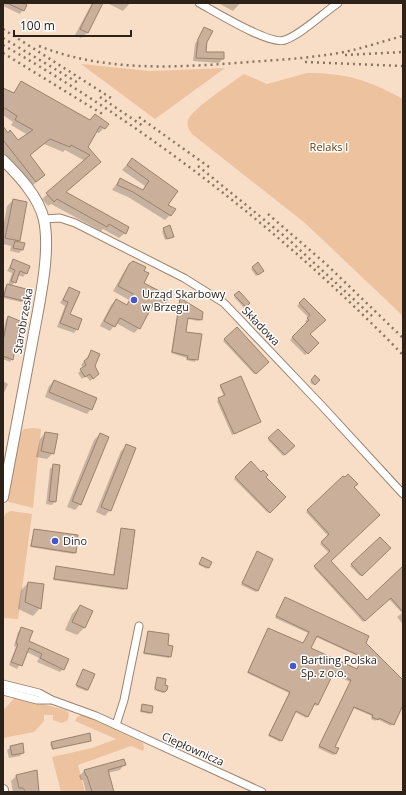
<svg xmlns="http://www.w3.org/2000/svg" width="406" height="795" font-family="'Open Sans',sans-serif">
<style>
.green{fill:#edc29e}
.shadow{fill:#0003;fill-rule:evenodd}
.building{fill:#caaf9a;stroke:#9b826d;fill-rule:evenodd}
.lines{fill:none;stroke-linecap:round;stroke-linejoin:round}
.street-casing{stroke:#9c836f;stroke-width:9}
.secondary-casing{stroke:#9c836f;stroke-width:12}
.street{stroke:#fff;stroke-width:7}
.secondary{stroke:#fff;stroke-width:10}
.rail{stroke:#877667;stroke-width:2.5;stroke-dasharray:2 4;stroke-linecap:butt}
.poi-dot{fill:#4556ca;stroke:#fff;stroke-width:1.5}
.labels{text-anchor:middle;stroke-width:3;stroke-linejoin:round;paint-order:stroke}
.park-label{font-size:11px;fill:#693a01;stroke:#fff}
.poi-label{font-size:11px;fill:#2c221a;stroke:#fff;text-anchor:start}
.street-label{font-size:11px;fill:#2c221a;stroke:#fff}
</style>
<rect width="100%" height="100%" fill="#f9dec7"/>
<g class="green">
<path d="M 81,64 L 150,71 L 225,68 L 155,119 Z"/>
<path d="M 307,73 C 347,73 368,80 403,99 L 403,316 L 305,223 L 192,134 C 189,130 186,125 188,120 C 193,108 232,83 244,74 L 267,84 Z"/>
<path d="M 33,428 L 41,429 L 33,508 L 9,502 L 7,499 L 19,435 L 24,429 Z"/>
<path d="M 11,511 L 32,514 L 18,619 L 3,618 L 3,518 L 6,513 Z"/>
<path d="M 14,696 L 65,710 L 69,713 L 68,720 L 62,723 L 53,720 L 53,715 L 44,715 L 44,721 L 34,732 L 3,738 L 3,710 L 12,701 Z"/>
<path d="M 81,715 L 88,717 L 143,743 L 144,748 L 143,751 L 131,746 L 78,765 L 85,792 L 61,792 L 52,757 L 92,748 L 116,739 L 75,721 L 77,717 Z"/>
</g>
<g class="shadow">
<path d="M 3,3 L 22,3 L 26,5 L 20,14 L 3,6 Z"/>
<path d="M 92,3 L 101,3 L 87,33 L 81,38 L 75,35 Z"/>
<path d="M 107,3 L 130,3 L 123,11 Z"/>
<path d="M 218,3 L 240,3 L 233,11 Z"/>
<path d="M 204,28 L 206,42 L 205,52 L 223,53 L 223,59 L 219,63 L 193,61 L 195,44 Z"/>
<path d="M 21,82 L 89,121 L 95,115 L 104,128 L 99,133 L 96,132 L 87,147 L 100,162 L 65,192 L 125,233 L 119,238 L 103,229 L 101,231 L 51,204 L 48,206 L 42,199 L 85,161 L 65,150 L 63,152 L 44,144 L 29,156 L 44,175 L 31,187 L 3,152 L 3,128 L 7,134 L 10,131 L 18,142 L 28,135 L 11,125 L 13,122 L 3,115 L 3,89 L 13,94 Z"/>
<path d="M 132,159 L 177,191 L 167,205 L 170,215 L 165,220 L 128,197 L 112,190 L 120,179 L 142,191 L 145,186 L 122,170 Z"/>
<path d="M 13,200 L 19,240 L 17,242 L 23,249 L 19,253 L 10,251 L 11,246 L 3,244 L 3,228 L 7,206 Z"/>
<path d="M 170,227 L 173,236 L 165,240 L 162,231 Z"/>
<path d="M 13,261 L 26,273 L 23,277 L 18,275 L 15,282 L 11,286 L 22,301 L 21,302 L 3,298 L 5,287 L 8,285 L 12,273 L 7,271 Z"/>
<path d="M 133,262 L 143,271 L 142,284 L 163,305 L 158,310 L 151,306 L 139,328 L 134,333 L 116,323 L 110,331 L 100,326 L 111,305 L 116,300 L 126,306 L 129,300 L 113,291 L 125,270 Z"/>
<path d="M 258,264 L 261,272 L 256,276 L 251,269 Z"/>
<path d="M 69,288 L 69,315 L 77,329 L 74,333 L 57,327 L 65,306 L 60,303 Z"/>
<path d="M 239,293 L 249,303 L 244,308 L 234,297 Z"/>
<path d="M 180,299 L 201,319 L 199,321 L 187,319 L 185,332 L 200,335 L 195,362 L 186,360 L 187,358 L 171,353 Z"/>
<path d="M 304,299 L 322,323 L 309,334 L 318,343 L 305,355 L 290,340 L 307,323 L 305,321 L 309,318 L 297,306 Z"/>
<path d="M 8,317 L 12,359 L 10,362 L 3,359 L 3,333 L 6,319 Z"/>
<path d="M 237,329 L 267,362 L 254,374 L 223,341 Z"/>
<path d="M 92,351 L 95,377 L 90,381 L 86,376 L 82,379 L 78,373 L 84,368 L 81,365 Z"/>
<path d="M 315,377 L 318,380 L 313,385 L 310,382 Z"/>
<path d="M 3,381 L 8,384 L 3,395 Z"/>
<path d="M 54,381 L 91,409 L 87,414 L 45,397 L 49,386 Z"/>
<path d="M 221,386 L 258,423 L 232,435 L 217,401 L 224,397 L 220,387 Z"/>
<path d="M 278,430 L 294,446 L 283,456 L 268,440 Z"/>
<path d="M 45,433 L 53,453 L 47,459 L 36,457 L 40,439 Z"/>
<path d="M 100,434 L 80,504 L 75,510 L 67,507 L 94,440 Z"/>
<path d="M 127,446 L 110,510 L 105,516 L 96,512 L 121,451 Z"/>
<path d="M 251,463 L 285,497 L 268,513 L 234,479 Z"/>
<path d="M 54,465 L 55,501 L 52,505 L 46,504 L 50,469 Z"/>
<path d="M 343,477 L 353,487 L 329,561 L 367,601 L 403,567 L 402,623 L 397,617 L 402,613 L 389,599 L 363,622 L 314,568 L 329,553 L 320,544 L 328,536 L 306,512 Z"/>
<path d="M 121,529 L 134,531 L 124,590 L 53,580 L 56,567 L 113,575 Z"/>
<path d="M 34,530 L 75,552 L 73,554 L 30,547 Z"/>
<path d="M 380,538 L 390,548 L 360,576 L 350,566 Z"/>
<path d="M 256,554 L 258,590 L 256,592 L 241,585 Z"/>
<path d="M 201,560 L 208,567 L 207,569 L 199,565 Z"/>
<path d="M 28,583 L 40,608 L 33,616 L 18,609 L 21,590 Z"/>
<path d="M 284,599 L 365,643 L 403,682 L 403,702 L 391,726 L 377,719 L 375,721 L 371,719 L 372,716 L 353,708 L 334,747 L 337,749 L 335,754 L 333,755 L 318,748 L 350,682 L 332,673 L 318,704 L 316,706 L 313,704 L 306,718 L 295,712 L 280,742 L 268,736 L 289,693 L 247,673 L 267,630 L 303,644 L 308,633 L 275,618 ZM 316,637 L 362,658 L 356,670 L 310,648 Z"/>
<path d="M 80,606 L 91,612 L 84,628 L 77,635 L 65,630 L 72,614 Z"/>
<path d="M 22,628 L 28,641 L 63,669 L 60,672 L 37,662 L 39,658 L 27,652 L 17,669 L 9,665 L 16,647 L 14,646 L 18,632 Z"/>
<path d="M 148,632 L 167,645 L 172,646 L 169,658 L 143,654 Z"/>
<path d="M 82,672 L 88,690 L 86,691 L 76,687 Z"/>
<path d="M 157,678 L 165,692 L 163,693 L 154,690 Z"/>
<path d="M 142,705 L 151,712 L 150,714 L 140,712 Z"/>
<path d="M 90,740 L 52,750 L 50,744 L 52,743 Z"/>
<path d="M 11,747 L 23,752 L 20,756 L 9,758 L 7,750 Z"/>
<path d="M 123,760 L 124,765 L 120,770 L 108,773 L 113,792 L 86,792 L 83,780 L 81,780 L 79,776 L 84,771 Z"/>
<path d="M 16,776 L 29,792 L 13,792 L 11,781 Z"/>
</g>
<g class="building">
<path d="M 7,3 L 24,3 L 27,5 L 24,11 Z"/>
<path d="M 93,3 L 103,3 L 88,33 L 80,29 Z"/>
<path d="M 204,27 L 213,31 L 207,42 L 206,52 L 224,52 L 224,59 L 196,58 L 198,39 Z"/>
<path d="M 21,81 L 90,120 L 95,114 L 109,124 L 105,129 L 100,126 L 88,147 L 101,162 L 66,192 L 129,227 L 126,234 L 109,224 L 107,227 L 57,199 L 54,202 L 46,193 L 90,155 L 71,145 L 70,147 L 50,139 L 30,155 L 45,175 L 36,182 L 3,140 L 3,126 L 8,133 L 10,130 L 18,140 L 33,130 L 15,120 L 17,116 L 3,107 L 3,88 L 14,93 Z"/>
<path d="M 132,158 L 178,191 L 168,205 L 176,209 L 171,216 L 133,192 L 117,185 L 120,178 L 143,190 L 149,181 L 127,165 Z"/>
<path d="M 13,199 L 27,202 L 20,241 L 5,238 Z"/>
<path d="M 170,225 L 174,237 L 167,239 L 163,228 Z"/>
<path d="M 15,241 L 25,243 L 23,250 L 13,248 Z"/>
<path d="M 13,259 L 30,266 L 27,274 L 20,271 L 16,283 L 11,281 L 15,270 L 10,268 Z"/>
<path d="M 133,261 L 146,267 L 144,271 L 149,273 L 144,283 L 169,296 L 164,306 L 155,301 L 140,329 L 120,318 L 115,327 L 104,321 L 116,299 L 127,305 L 133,294 L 118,286 L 129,264 Z"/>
<path d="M 258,262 L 264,271 L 258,275 L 252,267 Z"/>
<path d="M 7,284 L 26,289 L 23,301 L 4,296 Z"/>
<path d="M 69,287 L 80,292 L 70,314 L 82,319 L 78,330 L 60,323 L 68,302 L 63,300 Z"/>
<path d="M 239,291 L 250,303 L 246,307 L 234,295 Z"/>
<path d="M 180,298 L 203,312 L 202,320 L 188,318 L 186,332 L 202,334 L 198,360 L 187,359 L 188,356 L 172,352 Z"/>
<path d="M 304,298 L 326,320 L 310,334 L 319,343 L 308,354 L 292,337 L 309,320 L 307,318 L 310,315 L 299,303 Z"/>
<path d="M 8,316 L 20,321 L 13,360 L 3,356 L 3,341 Z"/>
<path d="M 237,327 L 269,362 L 256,374 L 224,339 Z"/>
<path d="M 91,350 L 100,354 L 95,366 L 99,374 L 93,379 L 90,374 L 85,377 L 80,369 L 86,365 L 84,361 L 88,358 Z"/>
<path d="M 315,375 L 320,380 L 315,385 L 311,380 Z"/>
<path d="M 241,376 L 261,422 L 234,434 L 218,398 L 225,395 L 220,385 Z"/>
<path d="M 54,380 L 97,398 L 92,410 L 49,392 Z"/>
<path d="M 278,429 L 295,446 L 285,455 L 268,438 Z"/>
<path d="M 45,432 L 58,434 L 54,454 L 41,451 Z"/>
<path d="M 100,433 L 109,437 L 81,505 L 72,501 Z"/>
<path d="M 126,444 L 136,448 L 111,511 L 101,507 Z"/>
<path d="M 251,461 L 261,472 L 263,470 L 268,475 L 266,477 L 286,497 L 270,513 L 235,477 Z"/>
<path d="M 53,464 L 60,465 L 56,502 L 49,501 Z"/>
<path d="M 348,474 L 358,484 L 354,487 L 380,515 L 331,561 L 367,600 L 403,566 L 403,612 L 391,598 L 365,621 L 314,566 L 330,551 L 321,542 L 329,534 L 307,510 L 343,476 L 345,477 Z"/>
<path d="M 121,528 L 135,530 L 127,589 L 54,579 L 56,566 L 114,575 Z"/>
<path d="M 34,529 L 78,535 L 76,553 L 31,546 Z"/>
<path d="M 380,537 L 391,548 L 362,576 L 351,564 Z"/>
<path d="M 257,551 L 273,559 L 258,591 L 242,583 Z"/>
<path d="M 202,557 L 212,562 L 209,568 L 199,564 Z"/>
<path d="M 28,582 L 44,584 L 41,609 L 25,602 Z"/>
<path d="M 285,597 L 369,636 L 366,643 L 403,680 L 403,705 L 394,725 L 379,718 L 378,720 L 372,717 L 373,715 L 354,707 L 335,747 L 339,748 L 336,754 L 319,746 L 351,680 L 334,672 L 318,705 L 315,703 L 308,717 L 296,711 L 282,741 L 269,735 L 290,692 L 248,672 L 268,628 L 303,643 L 309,632 L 276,616 ZM 317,636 L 362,657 L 357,669 L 311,648 Z"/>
<path d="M 80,605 L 93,611 L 85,628 L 72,622 Z"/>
<path d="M 21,627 L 33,631 L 29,641 L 69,659 L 64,670 L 40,658 L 42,654 L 29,648 L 22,666 L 11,662 L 18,644 L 16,643 Z"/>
<path d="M 148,631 L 169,634 L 168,645 L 173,646 L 171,657 L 144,653 Z"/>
<path d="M 83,669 L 95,674 L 88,690 L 76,685 Z"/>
<path d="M 157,677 L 166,679 L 165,685 L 168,686 L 167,690 L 165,692 L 157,690 L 155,688 Z"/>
<path d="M 142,704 L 153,706 L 152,713 L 141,711 Z"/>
<path d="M 90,733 L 91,741 L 53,749 L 51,742 Z"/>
<path d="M 23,743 L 24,753 L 12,755 L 10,746 Z"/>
<path d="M 124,759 L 126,765 L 108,770 L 114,792 L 92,792 L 87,776 L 86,776 L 84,770 Z"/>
<path d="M 37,770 L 39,792 L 26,792 L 23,788 L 19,788 L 16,775 Z"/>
</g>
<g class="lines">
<g class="street-casing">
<g id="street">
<path d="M 199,3 C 214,11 270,46 285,40 C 302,34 322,14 338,3"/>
<path d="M 44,219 L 60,218 L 75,223 L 184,278 L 224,303 L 323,407 L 403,494"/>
<path d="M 3,684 L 39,693 L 52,700 L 96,716 L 262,792"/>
<path d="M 3,691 L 37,700 L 50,700"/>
<path d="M 116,725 L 124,700 L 139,626"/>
</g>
</g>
<g class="secondary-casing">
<g id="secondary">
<path d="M 3,160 C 19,176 39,197 44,220 C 51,253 39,304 33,338 C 23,391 13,444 3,497"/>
<path d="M 3,790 L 3,792"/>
</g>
</g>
<use href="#street" class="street"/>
<use href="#secondary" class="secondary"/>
<g class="rail">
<path d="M 3,29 L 111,98"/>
<path d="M 3,38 L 80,84"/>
<path d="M 3,45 C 150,129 285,233 403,355"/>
<path d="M 39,46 C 102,71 169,68 236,63 C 272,60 308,59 344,52 C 364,48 383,41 403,36"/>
<path d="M 3,53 L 104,115"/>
<path d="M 345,55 L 403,52"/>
<path d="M 305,62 L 403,66"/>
<path d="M 100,97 L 143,126"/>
<path d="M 139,117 L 209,167"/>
<path d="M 198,166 L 288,239 L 372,316"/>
<path d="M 268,214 L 326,264 L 403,338"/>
</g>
</g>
<g class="poi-dot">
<circle cx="134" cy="300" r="4"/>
<circle cx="55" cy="541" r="4"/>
<circle cx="293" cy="666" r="4"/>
</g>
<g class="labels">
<g class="park-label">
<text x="329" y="151">Relaks I</text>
</g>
<g class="poi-label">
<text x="142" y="298">Urząd Skarbowy<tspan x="142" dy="13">w Brzegu</tspan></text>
<text x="63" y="545">Dino</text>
<text x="301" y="664">Bartling Polska<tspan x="301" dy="13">Sp. z o.o.</tspan></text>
</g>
<g class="street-label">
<text transform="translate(23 321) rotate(-80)" y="4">Starobrzeska</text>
<text transform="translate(261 326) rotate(46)" y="4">Składowa</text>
<text transform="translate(193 749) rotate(24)" y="4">Ciepłownicza</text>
</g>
</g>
<rect width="406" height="795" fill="none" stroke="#2c221a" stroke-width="8"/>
<path d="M14 30v6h117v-6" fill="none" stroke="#2c221a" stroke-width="2"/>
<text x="20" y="30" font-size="12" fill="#2c221a" stroke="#ffffff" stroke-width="3" paint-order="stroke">100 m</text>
</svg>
